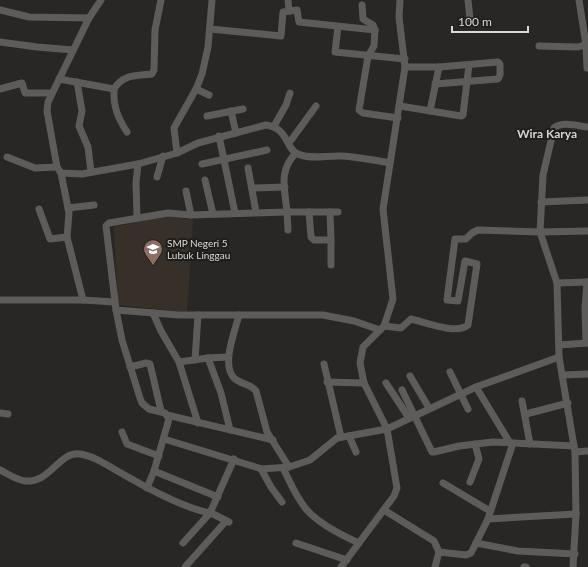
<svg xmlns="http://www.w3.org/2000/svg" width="588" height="567" font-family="Lato,sans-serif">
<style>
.built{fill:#363029}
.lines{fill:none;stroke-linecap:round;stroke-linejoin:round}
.minor{stroke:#5d5c5b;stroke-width:7}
.labels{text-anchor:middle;stroke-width:4;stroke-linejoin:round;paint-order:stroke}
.poi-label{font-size:10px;fill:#dbdad9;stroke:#1f1e1c;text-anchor:start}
.quarter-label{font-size:12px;font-weight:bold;fill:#d6d4d1;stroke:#1f1e1c}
</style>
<rect width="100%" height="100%" fill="#292725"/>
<path class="built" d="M 166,216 L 193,220 L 187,312 L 118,305 L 114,227 Z"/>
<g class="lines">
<g class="minor">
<path d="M 288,0 L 289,11"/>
<path d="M 468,0 L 470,19"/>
<path d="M 579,0 L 586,45 L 587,68"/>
<path d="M 362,5 L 363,19 L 373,25 L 375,30"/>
<path d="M 0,10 L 29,17 L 89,18"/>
<path d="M 338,27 L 335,52 L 405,59"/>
<path d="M 210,29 L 281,36 L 283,12 L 297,10 L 299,22 L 375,30 L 374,46 L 368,56 L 359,110 L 363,113 L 398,118"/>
<path d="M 0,42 L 37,47 L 73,50"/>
<path d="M 539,46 L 578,47 L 588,44"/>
<path d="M 405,67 L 439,67 L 498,62 L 500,64 L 500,75 L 498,79 L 435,84"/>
<path d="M 59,79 L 114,89 C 123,74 136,76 152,74 L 154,70 L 155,30 L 161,0"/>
<path d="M 77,82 L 82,111 L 79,126 L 88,147 L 91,172"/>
<path d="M 0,89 L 22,83 L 25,93 L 52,93"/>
<path d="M 114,89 C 113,107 118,118 127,132"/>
<path d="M 196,89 L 209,95"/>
<path d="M 400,106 L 461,116 L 463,115 L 469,65"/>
<path d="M 231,111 L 236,133"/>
<path d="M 430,111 L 439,67"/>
<path d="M 207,116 L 243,109"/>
<path d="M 274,126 L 286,105 L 290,93"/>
<path d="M 219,136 L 235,213"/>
<path d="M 289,143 L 316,106"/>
<path d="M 177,153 L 174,128 L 196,89 L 202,74 L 208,47 L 212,0"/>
<path d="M 7,157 L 35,168 L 57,167"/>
<path d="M 202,164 L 267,150"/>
<path d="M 248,168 L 256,212"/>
<path d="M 61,173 L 82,174 L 138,164 L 177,153 L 198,143 L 266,125 C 289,128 285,149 298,154 C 311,160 328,155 341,156 C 358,157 374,160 390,163"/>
<path d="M 157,177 L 163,156"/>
<path d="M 205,180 L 213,214"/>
<path d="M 252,188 L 285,187"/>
<path d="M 186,191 L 191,215"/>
<path d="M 541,202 L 588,200"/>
<path d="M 68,208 L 94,205"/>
<path d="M 39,209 L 50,239 L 67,237"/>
<path d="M 309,212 L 311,237 L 314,240 L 331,240 L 330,212"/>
<path d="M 137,217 L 136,183 L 138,164"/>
<path d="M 288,230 L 287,212 L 338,212"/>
<path d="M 331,240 L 331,265"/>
<path d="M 557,283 L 588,282"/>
<path d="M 0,300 L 83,300 L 114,302"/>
<path d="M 83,300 L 67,237 L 69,213 L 61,173 L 57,167 L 47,111 L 48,102 L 89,18 L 101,0"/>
<path d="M 116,310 L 179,315 L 323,315 L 354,321 L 380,330"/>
<path d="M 153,313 L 161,331 L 179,362 L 198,423"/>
<path d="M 239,315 C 235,331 221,365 234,378 C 241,385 250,383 256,391 L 267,432 L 289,467"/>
<path d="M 384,326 L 401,328 L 411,319 C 425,322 456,335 468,325 L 477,264 L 465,261 L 458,301 L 447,300 L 455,239 L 466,239 L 472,233 L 478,230 L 540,232 L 588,231"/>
<path d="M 586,343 L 585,308 L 587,282"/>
<path d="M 559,345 L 588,343"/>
<path d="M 208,358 L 228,357"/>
<path d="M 195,360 L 198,315"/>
<path d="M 179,362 L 208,358 L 221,393 L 230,430"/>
<path d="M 324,364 L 341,437"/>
<path d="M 130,367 L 146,363 L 150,364 L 161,411"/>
<path d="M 450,372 L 468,409"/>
<path d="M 563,375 L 588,374"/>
<path d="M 410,376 L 429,408"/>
<path d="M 327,382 L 364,383"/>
<path d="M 386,383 L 409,418"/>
<path d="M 476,387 L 510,443"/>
<path d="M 402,390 L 432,452 L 434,452 L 459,446 L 493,442 L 574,446"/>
<path d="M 522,401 L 530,444"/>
<path d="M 0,413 L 8,414"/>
<path d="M 526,414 L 568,403"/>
<path d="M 167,415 L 273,440"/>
<path d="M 122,432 L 127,444 L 159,456"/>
<path d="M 349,436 L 356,452"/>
<path d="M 164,439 L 262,469 L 289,467 L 310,460 L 337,438 L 387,429 L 476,387 L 559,357"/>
<path d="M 575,452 L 588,451"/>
<path d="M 283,468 C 290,482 296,497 306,509 C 319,524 341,535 359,543"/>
<path d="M 261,469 L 271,487 L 282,502"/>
<path d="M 0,470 C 8,474 17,480 25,481 C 51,483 59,451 80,454 C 95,456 108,466 121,473 C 145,487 184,508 210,513 L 234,459"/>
<path d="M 470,482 L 479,459 L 475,444"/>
<path d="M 443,483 L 490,511"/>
<path d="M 147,488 L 154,471"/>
<path d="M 218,497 L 154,471 L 169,419 L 165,413 L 149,409 L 142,403 L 140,398 L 122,340 L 116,310 L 106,226 L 109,223 L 168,213 L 191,215 L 287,212 C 285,189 278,171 296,153"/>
<path d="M 384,510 L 434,541 L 439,552"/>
<path d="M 211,513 L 229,522"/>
<path d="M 488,519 L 513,443"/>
<path d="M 183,543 L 210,513"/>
<path d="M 296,543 L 347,560"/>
<path d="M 476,543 L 518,551 L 575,554"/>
<path d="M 185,567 L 226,521"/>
<path d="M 341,567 L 394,496 L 397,488 L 387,429 L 364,383 L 360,363 L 363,347 L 384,326 L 393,299 L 383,209 L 405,67 L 399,17 L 400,0"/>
<path d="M 435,567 L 439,552 L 466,555 L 471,553 L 488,519 L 576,514"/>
<path d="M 524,567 L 526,567"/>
<path d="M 573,567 L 576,514 L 575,452 L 559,357 L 557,283 L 540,232 L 543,175 L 554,128 C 562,121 578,126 588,127"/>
</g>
</g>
<defs>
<g id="school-pin" transform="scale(1)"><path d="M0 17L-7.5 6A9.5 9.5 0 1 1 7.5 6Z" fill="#8d6e63" stroke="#1f1e1c"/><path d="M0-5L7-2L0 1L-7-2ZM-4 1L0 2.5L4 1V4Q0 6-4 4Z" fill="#fff"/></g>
</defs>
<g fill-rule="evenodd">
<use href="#school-pin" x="153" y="249"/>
</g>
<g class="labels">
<g class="poi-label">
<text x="167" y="247">SMP Negeri 5<tspan x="167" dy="12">Lubuk Linggau</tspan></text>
</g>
<g class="quarter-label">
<text x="547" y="138">Wira Karya</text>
</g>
</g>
<path d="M452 26v6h76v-6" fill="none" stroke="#dbdad9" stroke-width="2"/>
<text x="458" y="26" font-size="12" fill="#dbdad9" stroke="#1f1e1c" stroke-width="3" paint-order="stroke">100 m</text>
</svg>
